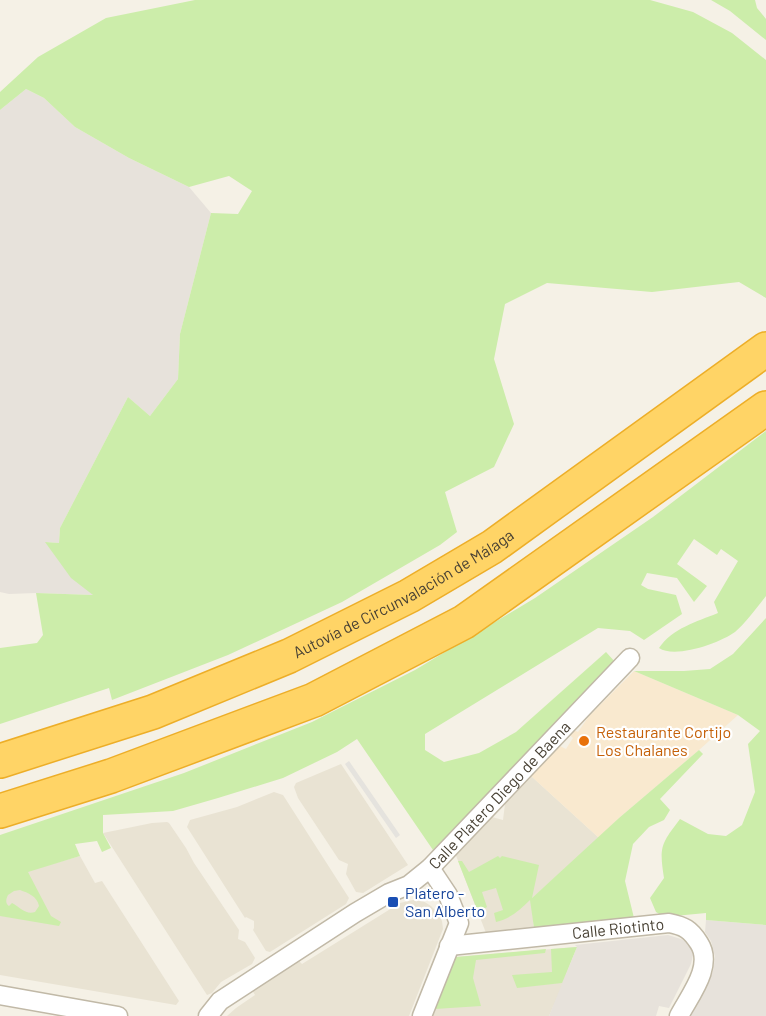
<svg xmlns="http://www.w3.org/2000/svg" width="766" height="1016" font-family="Barlow,sans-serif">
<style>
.residential{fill:#e9e3d3}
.commercial{fill:#f9e9cf}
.industrial{fill:#e7e2db}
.green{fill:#ccedaa;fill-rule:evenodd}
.parking{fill:#e5e3de}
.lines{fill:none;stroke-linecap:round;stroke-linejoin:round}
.minor-casing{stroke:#c1b9a7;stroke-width:21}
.motorway-casing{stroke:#edae28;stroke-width:36}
.minor{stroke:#fff;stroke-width:18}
.motorway{stroke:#ffd466;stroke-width:33}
.food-dot{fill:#e8710a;stroke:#fff;stroke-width:2}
.transit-dot{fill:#1a4fb4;stroke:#fff;stroke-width:2}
.labels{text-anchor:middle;stroke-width:4.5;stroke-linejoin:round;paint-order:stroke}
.street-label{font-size:16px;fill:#484134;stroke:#fff}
.food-label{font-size:16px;fill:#c56008;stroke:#fff;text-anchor:start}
.transit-label{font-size:16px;fill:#164399;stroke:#fff;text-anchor:start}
</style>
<rect width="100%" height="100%" fill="#f5f1e6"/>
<g class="residential">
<path d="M 341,764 L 408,865 L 363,893 L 356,892 L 346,874 L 348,864 L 339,860 L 298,798 L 294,787 L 296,783 Z"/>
<path d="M 531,776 L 599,838 L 531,899 L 534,928 L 486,933 L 455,853 L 492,817 L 503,820 L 505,804 Z"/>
<path d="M 274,792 L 283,795 L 349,898 L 346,904 L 270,952 L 266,951 L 253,930 L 254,928 L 254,921 L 246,917 L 245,918 L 187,827 L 190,820 L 237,807 Z"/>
<path d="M 167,822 L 169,823 L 186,848 L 194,863 L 239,930 L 238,939 L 245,942 L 255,958 L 252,964 L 221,982 L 212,993 L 207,995 L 103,833 L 152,823 Z"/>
<path d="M 80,856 L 95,883 L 102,881 L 179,1001 L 176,1005 L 0,975 L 0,879 Z"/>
<path d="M 413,900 L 423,901 L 431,906 L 438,913 L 442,921 L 443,929 L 409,1016 L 227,1016 L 236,1008 L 255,995 L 252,990 L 298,960 L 302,964 L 400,903 Z"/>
<path d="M 576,947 L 562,987 L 549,1016 L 432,1016 L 456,957 Z"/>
</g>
<path class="commercial" d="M 634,671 L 738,715 L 699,750 L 619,818 L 599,838 L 531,776 L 560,746 L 566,749 L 573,738 L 570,735 L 574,730 L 578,732 L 589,716 Z"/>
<g class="industrial">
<path d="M 26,89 L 44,98 L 75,127 L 129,158 L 189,187 L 211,213 L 180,334 L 178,379 L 150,416 L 128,397 L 60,528 L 59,543 L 46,542 L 94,595 L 36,593 L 9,594 L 0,592 L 0,110 Z"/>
<path d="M 706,920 L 766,925 L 766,1016 L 691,1016 L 710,979 L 713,971 L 715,957 L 711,941 L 705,932 Z"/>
<path d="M 668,935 L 681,939 L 686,942 L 691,949 L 693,955 L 691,964 L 669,1008 L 659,1006 L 656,1016 L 549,1016 L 577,947 L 575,945 Z"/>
</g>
<g class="green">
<path d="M 195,0 L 650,0 L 693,12 L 732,33 L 766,60 L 766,298 L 739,282 L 652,292 L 547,283 L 505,304 L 494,359 L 514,424 L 494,467 L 445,492 L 457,532 L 440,545 L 342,602 L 228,655 L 112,700 L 109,688 L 0,724 L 0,648 L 37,643 L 43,635 L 36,593 L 93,595 L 71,578 L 45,542 L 59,543 L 60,528 L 128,397 L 150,416 L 178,379 L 180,334 L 211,213 L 238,214 L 252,191 L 229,176 L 189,187 L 129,158 L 75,127 L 44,98 L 26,89 L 0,110 L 0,92 L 38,57 L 106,18 Z"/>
<path d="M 711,0 L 755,0 L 757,8 L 766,19 L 766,40 L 730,11 Z"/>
<path d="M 766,431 L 766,596 C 758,606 744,625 735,632 C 720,643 675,659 659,648 C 673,628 696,622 718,613 L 714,602 L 738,561 L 721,549 L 717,555 L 694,539 L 677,564 L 707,586 L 694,602 L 677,578 L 647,573 L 641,585 L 648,589 L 676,595 L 682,614 L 644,640 L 630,631 L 598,628 L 425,734 L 425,750 L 444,762 L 479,753 L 516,732 L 606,652 L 616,663 L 433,850 L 357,739 L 337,752 L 283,778 L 218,798 L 173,811 L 103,815 L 103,833 L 111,848 L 102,852 L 97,841 L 75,844 L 80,856 L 28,872 L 51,916 L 61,922 L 59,926 L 0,916 L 0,835 L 184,773 L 312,722 L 415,670 L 535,598 L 653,517 ZM 20,890 C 28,893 37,896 39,906 L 35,912 C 26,915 21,908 12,903 L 9,906 C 5,903 6,899 8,895 L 14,891 Z"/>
<path d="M 766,618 L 766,925 L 706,920 L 706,913 L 664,917 L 656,912 L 650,898 L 664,878 C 659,847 661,844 680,819 L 708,834 L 726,836 L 742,825 L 755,792 L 748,744 L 760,731 L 738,715 L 634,671 L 684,671 L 710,669 L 733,654 Z"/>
<path d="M 699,750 L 703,754 L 660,799 L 670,810 L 664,820 L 649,827 L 633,844 L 625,881 L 634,918 L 534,928 L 530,900 C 520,910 510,919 496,922 L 494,913 L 503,910 L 496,888 L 482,892 L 487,907 L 478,912 L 458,861 L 462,861 L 469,872 L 498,856 L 500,858 L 502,856 L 539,865 L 532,898 L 619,818 Z"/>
<path d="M 577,947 L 562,983 L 517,988 L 512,975 L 552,972 L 551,949 Z"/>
<path d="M 546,949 L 545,953 L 476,960 L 473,978 L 481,1006 L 435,1009 L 456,957 Z"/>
</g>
<path class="parking" d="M 349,761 L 400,835 L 396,838 L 345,764 Z"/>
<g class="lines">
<g class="minor-casing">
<g id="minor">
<path id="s1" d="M 449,946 L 669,923 C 684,926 690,929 699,943 C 714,966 690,995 679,1016"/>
<path d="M 0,995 L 118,1016"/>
<path id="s2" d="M 208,1016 L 220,1001 L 355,913 L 389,893 L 409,885 L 430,868 L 630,658"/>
<path d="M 422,1016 L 459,923 L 448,895 L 430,868"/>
</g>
</g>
<g class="motorway-casing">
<g id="motorway">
<path id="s3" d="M 0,761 L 153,712 L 289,656 L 409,596 L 492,547 L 766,349"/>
<path d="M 0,811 L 111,776 L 314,700 L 464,622 L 766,408"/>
</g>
</g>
<use href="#minor" class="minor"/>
<use href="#motorway" class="motorway"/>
</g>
<circle class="food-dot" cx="584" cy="741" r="6"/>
<rect class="transit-dot" x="387" y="896" width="12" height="12" rx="3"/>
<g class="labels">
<g class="street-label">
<text dy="6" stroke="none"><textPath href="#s3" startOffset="438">Autovía de Circunvalación de Málaga</textPath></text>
<text dy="6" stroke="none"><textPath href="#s2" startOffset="369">Calle Platero Diego de Baena</textPath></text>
<text dy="6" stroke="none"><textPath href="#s1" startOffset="170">Calle Riotinto</textPath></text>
</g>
<g class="food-label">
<text x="596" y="738">Restaurante Cortijo<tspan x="596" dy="18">Los Chalanes</tspan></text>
</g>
<g class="transit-label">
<text x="405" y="899">Platero -<tspan x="405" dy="18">San Alberto</tspan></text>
</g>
</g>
</svg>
